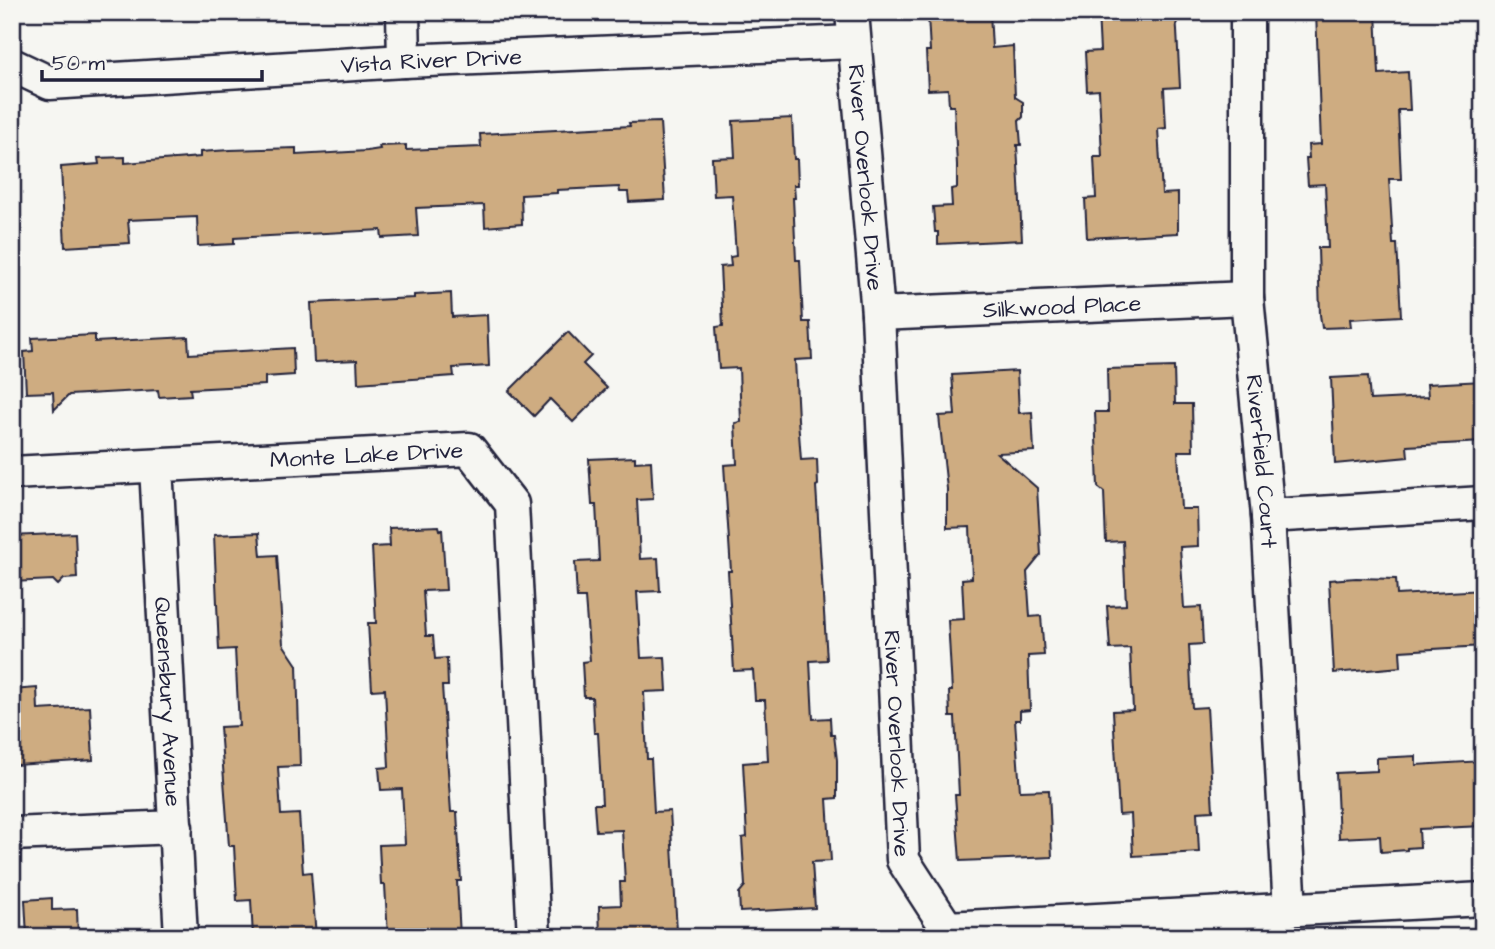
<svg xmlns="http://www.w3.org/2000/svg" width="1495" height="949" font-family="'Architects Daughter',sans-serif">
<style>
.building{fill:#ceac81;stroke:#22223b;stroke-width:2}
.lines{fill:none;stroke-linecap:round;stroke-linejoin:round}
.street-casing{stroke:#22223b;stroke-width:37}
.street{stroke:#f6f6f2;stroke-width:32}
.labels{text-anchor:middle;stroke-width:5;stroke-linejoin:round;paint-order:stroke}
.street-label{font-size:23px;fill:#22223b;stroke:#f6f6f2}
</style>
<rect width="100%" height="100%" fill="#f6f6f2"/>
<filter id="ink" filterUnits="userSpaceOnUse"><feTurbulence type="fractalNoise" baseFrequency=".0143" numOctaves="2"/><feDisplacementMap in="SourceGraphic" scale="14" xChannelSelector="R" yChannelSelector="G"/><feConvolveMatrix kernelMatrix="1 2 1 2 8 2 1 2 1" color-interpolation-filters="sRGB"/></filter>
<g filter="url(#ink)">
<g class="building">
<path d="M 934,12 L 990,12 L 992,48 L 1013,46 L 1015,97 L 1023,102 L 1023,117 L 1019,121 L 1021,145 L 1017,145 L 1022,240 L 938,244 L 938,232 L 935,232 L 933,207 L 952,206 L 951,189 L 957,188 L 957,165 L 954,106 L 949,106 L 948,89 L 928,90 L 926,51 L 930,51 L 928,15 L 935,15 Z"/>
<path d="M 1098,12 L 1176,12 L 1180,87 L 1164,88 L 1166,128 L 1158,129 L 1162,194 L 1178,193 L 1178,233 L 1087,238 L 1085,199 L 1096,198 L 1094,157 L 1102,157 L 1099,90 L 1087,91 L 1085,52 L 1100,51 Z"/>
<path d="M 1316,12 L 1376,12 L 1379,74 L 1408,72 L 1410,110 L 1398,110 L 1401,179 L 1389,179 L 1393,244 L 1397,244 L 1401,316 L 1350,319 L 1351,327 L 1322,328 L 1320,315 L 1318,248 L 1328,248 L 1325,184 L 1308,185 L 1306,158 L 1309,158 L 1308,145 L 1321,144 Z"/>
<path d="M 792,118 L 794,159 L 797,159 L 798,185 L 794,185 L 795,198 L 793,198 L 796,260 L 800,260 L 803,322 L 810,322 L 812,359 L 795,360 L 798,419 L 801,460 L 817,459 L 818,485 L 816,486 L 827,660 L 810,661 L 813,719 L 830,718 L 831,735 L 834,735 L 837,760 L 837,798 L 827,799 L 831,861 L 812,862 L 815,908 L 740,912 L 739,893 L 745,886 L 742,838 L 747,837 L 743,763 L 768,761 L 765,700 L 755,700 L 753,670 L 734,671 L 728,571 L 731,571 L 724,465 L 737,464 L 735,423 L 741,422 L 739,368 L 719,369 L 716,327 L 723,326 L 720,267 L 731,266 L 730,257 L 736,256 L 732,195 L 714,196 L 712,158 L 735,157 L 733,121 Z"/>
<path d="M 660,122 L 665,200 L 629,202 L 628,192 L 620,192 L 619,187 L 557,190 L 557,193 L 521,195 L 522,224 L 485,227 L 484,205 L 416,208 L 418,236 L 382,238 L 381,230 L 234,238 L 234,244 L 198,246 L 197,217 L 128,220 L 130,243 L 65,247 L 61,167 L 99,164 L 98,158 L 125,157 L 125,163 L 200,157 L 200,152 L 230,150 L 296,148 L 296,155 L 367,151 L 380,149 L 379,146 L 406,145 L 406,150 L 481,147 L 480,134 L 630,126 L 629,123 Z"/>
<path d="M 451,293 L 452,317 L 487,315 L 489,366 L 453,368 L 454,376 L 358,383 L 357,360 L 314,362 L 311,303 L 414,298 L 414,295 Z"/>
<path d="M 568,332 L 591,356 L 583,364 L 607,388 L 573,422 L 550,399 L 534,416 L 509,391 Z"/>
<path d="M 95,335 L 95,342 L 188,337 L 189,354 L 293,348 L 294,375 L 265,377 L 265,385 L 190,389 L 191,395 L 159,397 L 158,390 L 69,395 L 54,410 L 53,392 L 26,393 L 24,352 L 33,351 L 32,338 Z"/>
<path d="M 1174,367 L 1175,404 L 1192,404 L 1193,451 L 1178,451 L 1181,509 L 1197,509 L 1198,546 L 1180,547 L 1184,608 L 1201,607 L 1203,644 L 1189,645 L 1192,708 L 1207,707 L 1213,811 L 1197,812 L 1199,852 L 1133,856 L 1131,814 L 1119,815 L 1113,711 L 1133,710 L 1130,648 L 1110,649 L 1107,606 L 1126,605 L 1123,541 L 1106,542 L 1104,492 L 1098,487 L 1095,412 L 1108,412 L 1107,369 Z"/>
<path d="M 1017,371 L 1019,413 L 1032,412 L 1034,451 L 997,453 L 1037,488 L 1041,555 L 1027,572 L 1030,617 L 1041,616 L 1044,655 L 1028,656 L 1030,710 L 1020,711 L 1020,720 L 1015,720 L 1020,791 L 1049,790 L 1052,857 L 960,861 L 955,795 L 959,795 L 955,717 L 950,717 L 949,691 L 952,691 L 948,620 L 964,619 L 962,579 L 972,578 L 970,527 L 947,528 L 947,489 L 939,416 L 955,415 L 952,375 Z"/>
<path d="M 1368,376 L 1370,400 L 1428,397 L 1427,384 L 1483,381 L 1483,442 L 1407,446 L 1408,457 L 1335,464 L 1331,378 Z"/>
<path d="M 635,457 L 635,462 L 651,461 L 653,499 L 637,500 L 640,559 L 658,558 L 660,591 L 637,592 L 641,658 L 665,657 L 667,691 L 644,692 L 647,759 L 651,759 L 654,812 L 670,811 L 677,931 L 600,936 L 599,906 L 621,905 L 620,882 L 625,882 L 622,830 L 596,831 L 594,804 L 602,804 L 598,733 L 594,733 L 592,697 L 584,697 L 582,662 L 590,661 L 585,598 L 577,598 L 575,562 L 599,561 L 596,505 L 592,505 L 589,459 Z"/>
<path d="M 439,526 L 440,530 L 442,529 L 446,590 L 423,591 L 426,636 L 433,636 L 435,659 L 447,658 L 448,686 L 442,686 L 451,812 L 457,812 L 461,881 L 457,881 L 460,937 L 388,937 L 385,885 L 381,885 L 379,845 L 405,844 L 402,789 L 381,790 L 379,768 L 389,767 L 385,689 L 372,690 L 368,623 L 376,623 L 372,547 L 390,546 L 389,528 Z"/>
<path d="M 75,533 L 77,578 L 64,579 L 58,585 L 53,580 L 12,582 L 12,536 Z"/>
<path d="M 259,533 L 261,556 L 277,555 L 283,644 L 297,665 L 300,766 L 278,767 L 281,815 L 299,814 L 303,873 L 311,872 L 316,937 L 253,937 L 251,900 L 237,901 L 234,846 L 229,846 L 220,727 L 239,726 L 235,649 L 219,650 L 214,535 Z"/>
<path d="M 1356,578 L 1396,579 L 1397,595 L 1483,590 L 1483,646 L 1400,651 L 1401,667 L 1334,673 L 1329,580 Z"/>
<path d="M 37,688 L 38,710 L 90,707 L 93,760 L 16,765 L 12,690 Z"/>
<path d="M 1416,756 L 1416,765 L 1483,761 L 1483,826 L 1419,829 L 1420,847 L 1407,848 L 1407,850 L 1381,852 L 1380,836 L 1339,838 L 1336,773 L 1377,771 L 1377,758 Z"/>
<path d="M 52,898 L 52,910 L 77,909 L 78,937 L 27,937 L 25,900 Z"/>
</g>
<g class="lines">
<g class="street-casing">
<g id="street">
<path d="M 403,12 L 404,61"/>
<path id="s1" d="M 852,12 L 878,314 L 903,860 L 947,928 L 1483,899"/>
<path id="s2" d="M 1247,12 L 1247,298 L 1268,516 L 1290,910"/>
<path id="s3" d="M 12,65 L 50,83 L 404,61 L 853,42"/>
<path id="s4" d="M 878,314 L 1247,298"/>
<path id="s5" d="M 156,466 L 181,937"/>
<path id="s6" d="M 12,473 L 469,449 L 512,504 L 534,937"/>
<path d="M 1268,516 L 1483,503"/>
<path d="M 12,834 L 176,827"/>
</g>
</g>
<use href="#street" class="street"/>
</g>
</g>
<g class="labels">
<g class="street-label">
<text dy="8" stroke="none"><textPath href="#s3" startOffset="424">Vista River Drive</textPath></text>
<text dy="8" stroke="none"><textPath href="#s1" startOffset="166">River Overlook Drive</textPath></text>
<text dy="8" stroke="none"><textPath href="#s4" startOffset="184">Silkwood Place</textPath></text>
<text dy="8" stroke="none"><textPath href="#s6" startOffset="355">Monte Lake Drive</textPath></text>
<text dy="8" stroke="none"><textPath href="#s2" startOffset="450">Riverfield Court</textPath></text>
<text dy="8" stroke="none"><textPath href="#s5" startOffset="236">Queensbury Avenue</textPath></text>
<text dy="8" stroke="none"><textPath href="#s1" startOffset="733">River Overlook Drive</textPath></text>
</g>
</g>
<rect width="1495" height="949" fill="none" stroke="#f6f6f2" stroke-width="42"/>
<rect x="21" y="21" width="1453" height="907" fill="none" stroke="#22223b" stroke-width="2.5" filter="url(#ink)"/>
<path d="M42 70v10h220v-10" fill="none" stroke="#22223b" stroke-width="3.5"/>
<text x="52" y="70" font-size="21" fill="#22223b" stroke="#f6f6f2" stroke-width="5" paint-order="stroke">50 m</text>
</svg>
